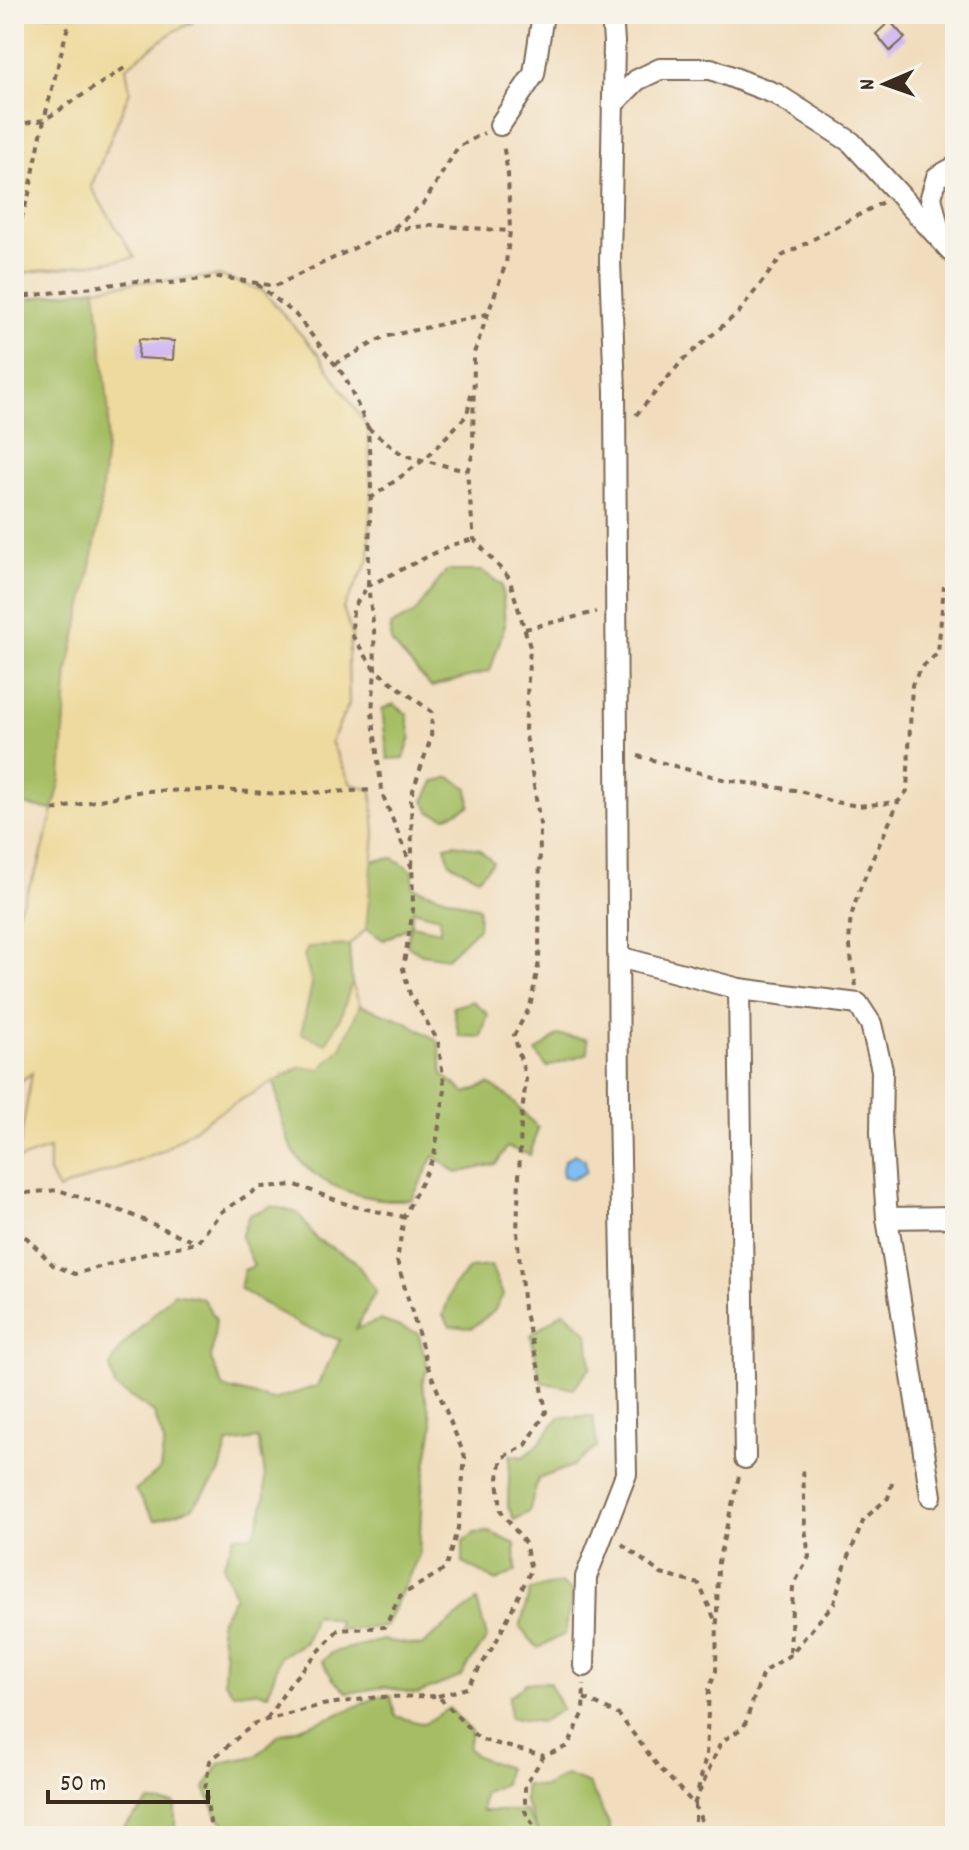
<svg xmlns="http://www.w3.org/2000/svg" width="969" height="1850" font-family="Dekko,sans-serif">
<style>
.green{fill:#a5be64;stroke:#707441;stroke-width:2;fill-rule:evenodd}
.sand{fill:#eeda9e;stroke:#94825e;stroke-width:2}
.water{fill:#7fbdf2;stroke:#5d7488;stroke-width:2}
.building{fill:#cfb4f2}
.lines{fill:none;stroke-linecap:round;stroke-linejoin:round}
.minor-casing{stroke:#7b6956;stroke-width:24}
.path{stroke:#7b6956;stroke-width:4;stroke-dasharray:6 6;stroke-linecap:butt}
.minor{stroke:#fff;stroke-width:20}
</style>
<rect width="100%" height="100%" fill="#f7f3e8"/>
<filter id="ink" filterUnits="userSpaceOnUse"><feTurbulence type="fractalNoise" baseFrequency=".0125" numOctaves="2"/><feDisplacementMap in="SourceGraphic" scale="16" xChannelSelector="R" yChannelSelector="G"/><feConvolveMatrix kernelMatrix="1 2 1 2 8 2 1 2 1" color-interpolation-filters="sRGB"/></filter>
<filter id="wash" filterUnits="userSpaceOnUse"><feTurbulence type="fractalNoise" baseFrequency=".006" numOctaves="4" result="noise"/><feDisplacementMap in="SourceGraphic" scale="32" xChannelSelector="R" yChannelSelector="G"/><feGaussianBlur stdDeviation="1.8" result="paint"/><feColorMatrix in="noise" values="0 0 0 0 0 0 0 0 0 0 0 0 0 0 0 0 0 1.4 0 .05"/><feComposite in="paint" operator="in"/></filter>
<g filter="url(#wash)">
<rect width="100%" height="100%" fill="#f1ddbd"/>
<g class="green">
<path d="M 96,288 L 109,414 L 99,521 L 88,584 L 68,670 L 61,780 L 53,810 L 14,804 L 14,301 Z"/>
<path d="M 446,571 L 482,571 L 502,585 L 505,625 L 490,671 L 431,687 L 391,642 L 390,626 L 415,613 Z"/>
<path d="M 394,704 L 407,714 L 411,737 L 404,758 L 388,759 L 382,709 Z"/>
<path d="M 450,777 L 468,788 L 470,806 L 446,817 L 430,812 L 424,801 L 434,782 Z"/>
<path d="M 455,844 L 479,849 L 493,862 L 478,878 L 450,863 L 445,846 Z"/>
<path d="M 394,858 L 413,871 L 413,887 L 479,908 L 478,928 L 447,958 L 422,954 L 407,945 L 410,926 L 384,940 L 366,929 L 371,861 ZM 413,910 L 440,917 L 440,931 L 411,925 Z"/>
<path d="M 349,945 L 352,983 L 341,1016 L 326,1045 L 301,1033 L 312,984 L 304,956 L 309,947 Z"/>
<path d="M 473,1001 L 488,1014 L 481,1037 L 459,1036 L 453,1007 Z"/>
<path d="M 360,1005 L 405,1021 L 438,1041 L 443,1075 L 466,1093 L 489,1084 L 509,1097 L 538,1128 L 530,1155 L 507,1147 L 496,1164 L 457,1173 L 434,1156 L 412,1199 C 369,1205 307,1185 289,1142 C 281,1124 279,1100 274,1081 L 341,1048 Z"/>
<path d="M 558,1035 L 587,1039 L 588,1053 L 547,1067 L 536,1052 Z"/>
<path d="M 272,1206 L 298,1213 L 316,1239 L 354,1260 L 376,1291 L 356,1329 L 380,1320 L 418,1333 L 428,1367 L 422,1384 L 433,1425 L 422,1491 L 419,1555 L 385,1627 L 338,1630 L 338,1620 L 314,1615 L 305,1642 L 280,1657 L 268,1694 L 254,1691 L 233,1693 L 224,1680 L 225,1656 L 219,1623 L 235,1596 L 223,1566 L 234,1536 L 253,1535 C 270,1502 267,1474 258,1439 L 228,1443 L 219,1474 L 192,1508 L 155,1520 L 135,1490 L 160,1470 L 164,1443 L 154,1413 L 115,1387 L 110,1366 L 122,1346 L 174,1293 L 202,1298 L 216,1319 L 211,1360 L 224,1388 L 273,1400 L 317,1386 L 340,1340 L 300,1325 L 240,1289 L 244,1270 L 254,1266 L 241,1237 L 249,1215 Z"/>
<path d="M 491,1266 L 503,1295 L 494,1311 L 472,1328 L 450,1326 L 443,1315 L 453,1286 L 470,1268 Z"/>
<path d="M 564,1311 L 588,1333 L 591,1367 L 573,1389 L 541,1382 L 531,1335 Z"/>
<path d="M 593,1416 L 597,1447 L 572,1466 L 538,1479 L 529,1512 L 514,1520 L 508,1506 L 510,1455 L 523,1457 L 539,1444 L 559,1417 Z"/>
<path d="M 490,1532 L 515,1544 L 516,1571 L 497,1581 L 463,1563 L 463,1541 L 475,1533 Z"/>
<path d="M 561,1583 L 573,1592 L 565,1634 L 538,1648 L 520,1628 L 530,1590 Z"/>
<path d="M 477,1601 L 487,1638 L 460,1677 L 417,1694 L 384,1687 L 348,1693 L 333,1679 L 322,1661 L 333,1652 L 383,1640 L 421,1646 Z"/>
<path d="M 549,1682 L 562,1709 L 541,1722 L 510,1718 L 509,1697 L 526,1683 Z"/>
<path d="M 391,1696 L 395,1716 L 424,1724 L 449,1708 L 471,1731 L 468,1748 L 476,1756 L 507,1768 L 504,1784 L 483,1793 L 482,1811 L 525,1811 L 540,1835 L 525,1802 L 525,1785 L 544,1787 L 566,1775 L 589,1784 L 609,1824 L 609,1836 L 239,1836 L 217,1817 L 205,1788 L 220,1763 L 256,1756 L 279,1735 L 334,1716 L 378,1697 Z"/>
<path d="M 149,1802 L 175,1804 L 175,1836 L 123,1836 L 124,1827 Z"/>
</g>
<g class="sand">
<path d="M 14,14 L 167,14 L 192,23 L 174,31 L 126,67 L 130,91 L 91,187 L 135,258 L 14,274 Z"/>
<path d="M 221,276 L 263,291 L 319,355 L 368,428 L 371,487 L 369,560 L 343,608 L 352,635 L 348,656 L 349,704 L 331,742 L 351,784 L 372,790 L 375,834 L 366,929 L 349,945 L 308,947 L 304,956 L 312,984 L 301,1033 L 326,1044 L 341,1016 L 352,983 L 360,1005 L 341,1048 L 321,1069 L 299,1067 L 214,1115 L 162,1151 L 58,1190 L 49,1173 L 49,1149 L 17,1160 L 32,1073 L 14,1086 L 14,921 L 39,864 L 61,780 L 68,670 L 88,584 L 99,521 L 109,414 L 96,288 L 139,282 Z"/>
</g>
<path class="water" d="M 575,1154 L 585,1160 L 586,1172 L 573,1179 L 563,1176 C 561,1163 563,1160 575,1154 Z"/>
<g id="blocks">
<g class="building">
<path d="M 890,21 L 905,38 L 890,51 L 876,34 Z"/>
<path d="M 139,339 L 174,341 L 173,360 L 138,358 Z"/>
</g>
</g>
</g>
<g filter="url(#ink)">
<use href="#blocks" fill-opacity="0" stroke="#7b6956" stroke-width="2"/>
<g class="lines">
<g class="minor-casing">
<g id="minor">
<path d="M 613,104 L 637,80 L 660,69 L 711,69 L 776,94 L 851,142 L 955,255"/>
<path d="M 500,125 L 534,74 L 543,14"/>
<path d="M 940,235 L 931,197 L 937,177 L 955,167"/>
<path d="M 619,957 L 739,989 L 858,1004 L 871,1024 L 882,1070 L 881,1133 L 887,1218 L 931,1496"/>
<path d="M 739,989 L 745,1458"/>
<path d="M 887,1218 L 955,1217"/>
<path d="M 584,1666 L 586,1577 L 626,1474 L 619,1106 L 615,391 L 610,262 L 614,42 L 612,14"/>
</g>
</g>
<g class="path">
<path d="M 14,125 L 44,120 L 126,67"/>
<path d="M 392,230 L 432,225 L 510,231"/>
<path d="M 14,242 L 29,194 L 44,120 L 71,14"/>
<path d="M 257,284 L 295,314 L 345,377 L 368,428 L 371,487 L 368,586 L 353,608 L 352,635 L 375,670 L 432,712 L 431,738 L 411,796 L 413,910 L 403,969 L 410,994 L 438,1041 L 445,1090 L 434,1156 L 404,1217 L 397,1261 L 428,1367 L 465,1457 L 458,1528 L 445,1569 L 400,1596 L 385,1627 L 338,1630 L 293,1680 L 266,1720"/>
<path d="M 14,298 L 136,281 L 171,283 L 220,277 L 275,286 L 390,231 L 424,203 L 458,147 L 484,133"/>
<path d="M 335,364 L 384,337 L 487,314"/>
<path d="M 636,415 L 682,361 L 739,312 L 782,256 L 883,202"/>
<path d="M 368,428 L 403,455 L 466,471"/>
<path d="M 370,499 L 425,459 L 467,415 L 471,395"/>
<path d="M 525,629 L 596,612"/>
<path d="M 638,756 L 726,780 L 801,791 L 830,801 L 858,806 L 898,802 L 907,791 L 912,685 L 920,669 L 938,653 L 944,586"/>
<path d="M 53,810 L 142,791 L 220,790 L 280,794 L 372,790"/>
<path d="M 412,868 L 382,793 L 372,712 L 375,670 L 374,630 L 368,586 L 451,545 L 474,539"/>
<path d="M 856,986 C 852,964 847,939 851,918 C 861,877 883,840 898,802"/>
<path d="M 14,1194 L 58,1190 L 127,1213 L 195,1242"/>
<path d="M 14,1231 L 27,1238 L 53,1265 L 75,1274 L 152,1252 L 197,1243 L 221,1212 L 260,1187 L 296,1185 L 352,1206 L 404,1217"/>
<path d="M 622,1544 L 661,1574 L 699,1584 L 715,1620"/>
<path d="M 790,1652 L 793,1586 L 809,1557 L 805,1528 L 803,1466"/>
<path d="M 438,1696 L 467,1688 L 496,1642 L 531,1570 L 525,1543 L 501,1511 L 498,1478 L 502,1458 L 526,1445 L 546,1412 L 539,1370 L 524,1309 L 517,1232 L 521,1122 L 526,1079 L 514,1035 L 530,1007 L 539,962 L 540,824 L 525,729 L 530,647 L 509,578 L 474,539 L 467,472 L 473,453 L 474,353 L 506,263 L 510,231 L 508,174 L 503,144"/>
<path d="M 584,1698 L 619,1715 L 657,1765 L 694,1804 L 703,1824 L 703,1836"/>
<path d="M 698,1790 L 706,1756 L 709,1689 L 716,1671 L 718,1562 L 739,1476"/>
<path d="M 695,1803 L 695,1836"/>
<path d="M 694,1804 L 721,1742 L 744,1727 L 763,1672 L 790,1655 L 834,1603 L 845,1566 L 864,1519 L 888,1498 L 893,1480"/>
<path d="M 212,1836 L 205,1788 L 210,1761 L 255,1723 L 322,1705 L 378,1697 L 438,1696 L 479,1739 L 544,1756"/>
<path d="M 539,1836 L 525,1811 L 525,1785 L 544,1756 L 568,1746 L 583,1714 L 584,1684"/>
</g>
<use href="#minor" class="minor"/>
</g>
</g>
<rect width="969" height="1850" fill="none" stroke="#f7f3e8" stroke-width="48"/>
<g transform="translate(885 84) rotate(268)" stroke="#f7f3e8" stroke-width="6" paint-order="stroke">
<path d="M0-6L14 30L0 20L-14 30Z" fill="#3b2a1e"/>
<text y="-12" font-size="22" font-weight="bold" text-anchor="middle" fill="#3b2a1e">N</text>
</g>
<path d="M48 1790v12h160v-12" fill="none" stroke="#3b2a1e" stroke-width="4"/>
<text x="60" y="1790" font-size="24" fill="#3b2a1e" stroke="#f7f3e8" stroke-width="6" paint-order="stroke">50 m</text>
</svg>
